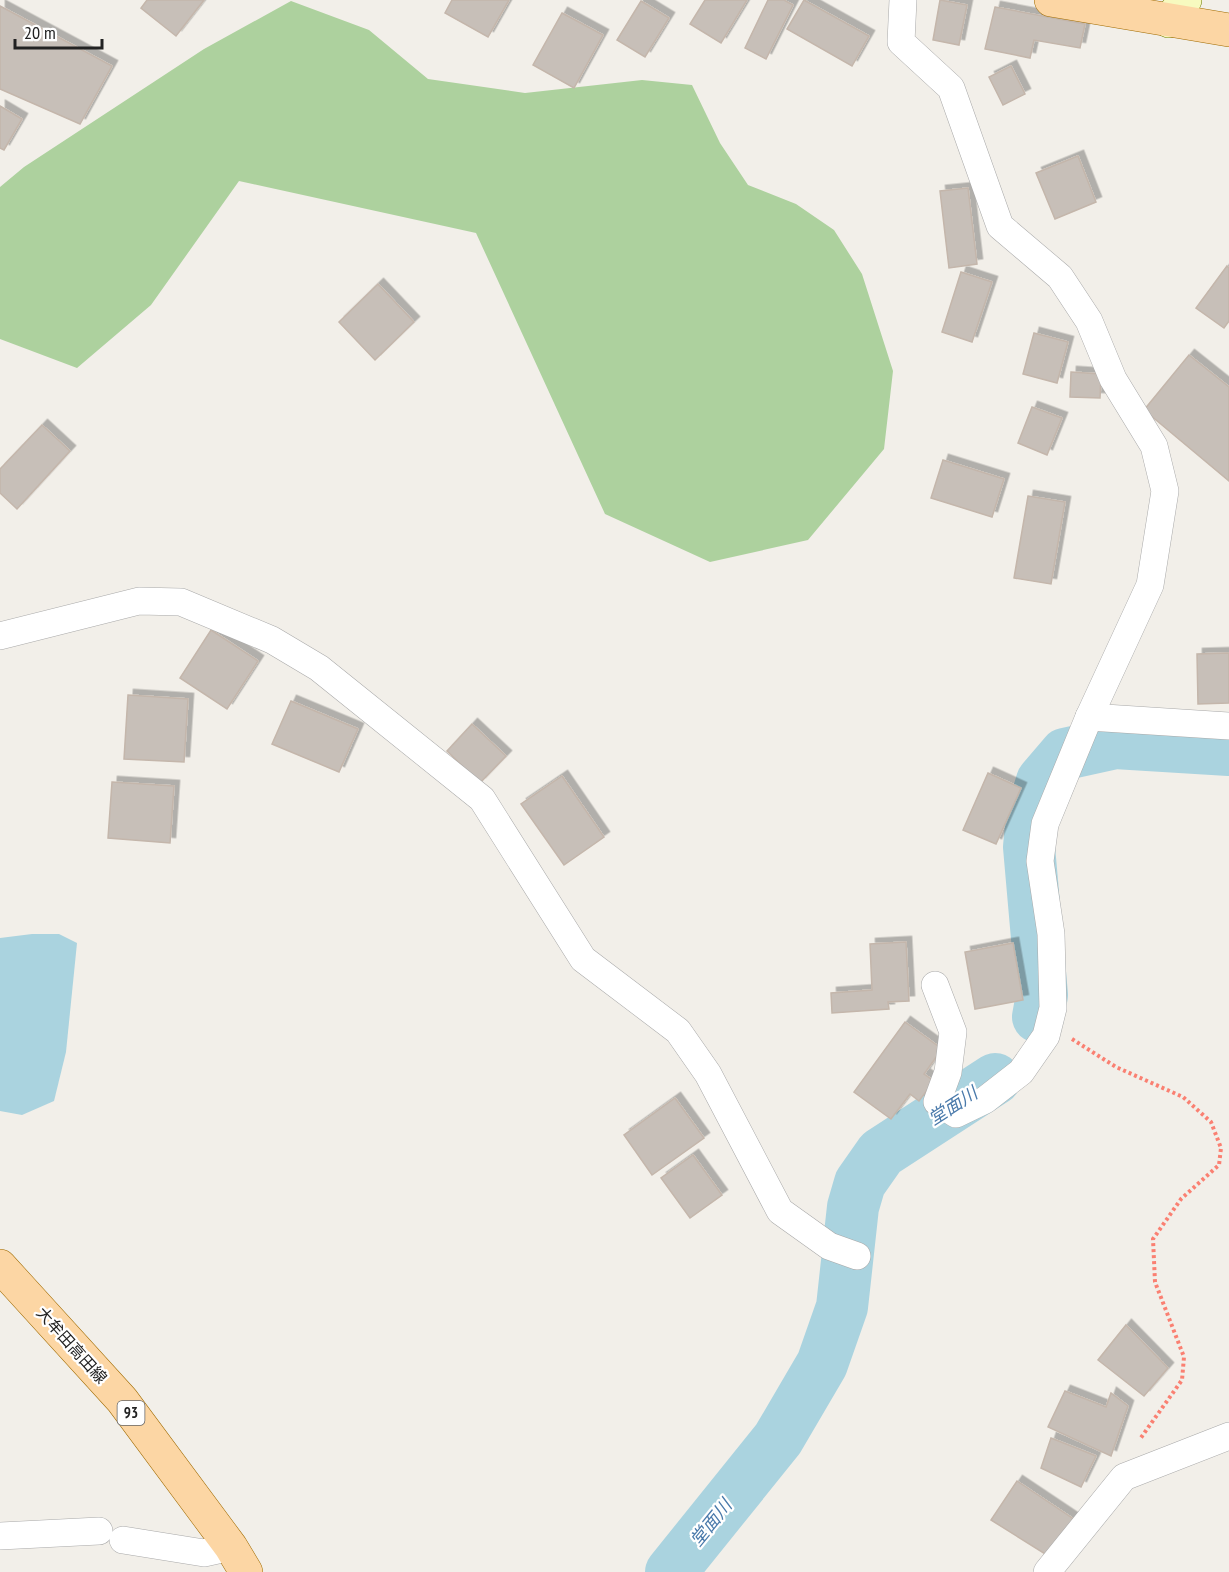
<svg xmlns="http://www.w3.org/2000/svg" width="1229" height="1572" font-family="'PT Sans Narrow','Noto Sans JP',sans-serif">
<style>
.forest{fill:#add19e}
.water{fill:#aad3df}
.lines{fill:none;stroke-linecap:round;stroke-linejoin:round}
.river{stroke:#aad3df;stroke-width:52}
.building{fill:#c7bfb8;stroke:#c4b6ab;stroke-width:1.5;filter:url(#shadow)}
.street-casing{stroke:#a9a9a9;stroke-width:28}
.secondary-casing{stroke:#707d05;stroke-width:34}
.primary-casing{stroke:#a06b00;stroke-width:34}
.path{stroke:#fa8072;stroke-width:4;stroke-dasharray:3 3;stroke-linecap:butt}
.street{stroke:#fff;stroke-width:27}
.secondary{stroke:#f7fabf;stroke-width:33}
.primary{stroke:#fcd6a4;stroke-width:33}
.labels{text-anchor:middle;stroke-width:4.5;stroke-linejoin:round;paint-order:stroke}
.shield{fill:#fff;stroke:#646464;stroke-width:1.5}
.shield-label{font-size:15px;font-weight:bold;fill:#222}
.street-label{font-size:16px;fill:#222;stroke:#fff}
.water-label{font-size:18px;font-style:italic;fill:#4a7aab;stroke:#fff}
</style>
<defs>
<filter id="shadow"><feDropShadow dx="5.5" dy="-5.5" stdDeviation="0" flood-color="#0004"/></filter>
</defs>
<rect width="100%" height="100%" fill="#f2efe9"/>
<path class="forest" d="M 291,1 L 369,30 L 428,79 L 525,93 L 642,80 L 692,85 L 720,143 L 748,185 L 796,204 L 834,230 L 862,274 L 893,371 L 884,449 L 808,540 L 710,562 L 605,514 L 476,233 L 239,181 L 151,305 L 77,368 L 0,339 L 0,187 L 24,167 L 204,49 Z"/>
<path class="water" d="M 32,934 L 59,934 L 77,943 L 66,1052 L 54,1101 L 22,1115 L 0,1111 L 0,938 Z"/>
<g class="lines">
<g class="river">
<path d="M 1038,1017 L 1042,995 L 1029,847 L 1032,814 L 1042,781 L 1065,754 L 1115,743 L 1229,750"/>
<path d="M 671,1572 L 778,1439 L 822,1364 L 842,1307 L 853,1207 L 860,1183 L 881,1153 L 995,1079"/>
</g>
</g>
<g class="building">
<path d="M 147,0 L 204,0 L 176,36 L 141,8 Z"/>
<path d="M 452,0 L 509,0 L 488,37 L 445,13 Z"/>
<path d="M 705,0 L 747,0 L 721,43 L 690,24 Z"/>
<path d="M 768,0 L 784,0 L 793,5 L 766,59 L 745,48 Z"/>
<path d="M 804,0 L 869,36 L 852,66 L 787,29 Z"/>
<path d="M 940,0 L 967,5 L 959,45 L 933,40 Z"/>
<path d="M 641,1 L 669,18 L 645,57 L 617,40 Z"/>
<path d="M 0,6 L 112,66 L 80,124 L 0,89 Z"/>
<path d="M 995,7 L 1085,24 L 1080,48 L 1034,40 L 1030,58 L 985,49 Z"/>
<path d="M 562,13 L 603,35 L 574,88 L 533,65 Z"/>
<path d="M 1011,66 L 1025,94 L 1003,105 L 989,77 Z"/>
<path d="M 0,106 L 22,119 L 4,150 L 0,148 Z"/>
<path d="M 1078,156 L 1096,202 L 1055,219 L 1036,173 Z"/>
<path d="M 968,188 L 977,264 L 949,268 L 940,191 Z"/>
<path d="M 1227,266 L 1229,268 L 1229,321 L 1224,328 L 1196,308 Z"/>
<path d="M 961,272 L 992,282 L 972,342 L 942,332 Z"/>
<path d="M 378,284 L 414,322 L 375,360 L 339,322 Z"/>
<path d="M 1034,333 L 1068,342 L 1057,383 L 1023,374 Z"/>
<path d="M 1189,355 L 1229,387 L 1229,481 L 1144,410 Z"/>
<path d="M 1071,372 L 1101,374 L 1100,398 L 1070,397 Z"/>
<path d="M 1032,407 L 1062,418 L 1047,455 L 1018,443 Z"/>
<path d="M 42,425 L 70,451 L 17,509 L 0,493 L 0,469 Z"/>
<path d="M 943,460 L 1004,479 L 992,517 L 931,498 Z"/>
<path d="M 1028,496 L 1065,502 L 1051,584 L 1014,578 Z"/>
<path d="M 211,630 L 258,661 L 227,709 L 180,678 Z"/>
<path d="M 1229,653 L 1229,703 L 1198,704 L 1197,654 Z"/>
<path d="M 128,695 L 188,699 L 184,762 L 124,759 Z"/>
<path d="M 291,701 L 358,729 L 339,772 L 272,744 Z"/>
<path d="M 472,724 L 506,756 L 480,783 L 447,751 Z"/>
<path d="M 988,773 L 1021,788 L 996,844 L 963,830 Z"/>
<path d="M 562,776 L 604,837 L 564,865 L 521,804 Z"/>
<path d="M 112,782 L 174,786 L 170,843 L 108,838 Z"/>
<path d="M 906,942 L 909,1001 L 888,1002 L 889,1009 L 832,1013 L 831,993 L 872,990 L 870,944 Z"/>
<path d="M 1013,943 L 1023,1000 L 975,1009 L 965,952 Z"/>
<path d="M 905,1022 L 942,1049 L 924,1074 L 934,1081 L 919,1101 L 910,1094 L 891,1119 L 854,1092 Z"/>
<path d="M 675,1098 L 704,1138 L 652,1175 L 624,1135 Z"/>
<path d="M 693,1155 L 722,1195 L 690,1218 L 661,1178 Z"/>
<path d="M 1126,1325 L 1168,1368 L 1144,1396 L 1098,1360 Z"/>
<path d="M 1065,1391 L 1106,1407 L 1111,1393 L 1128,1406 L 1111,1456 L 1048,1427 Z"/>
<path d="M 1051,1438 L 1096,1456 L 1081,1487 L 1041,1468 Z"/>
<path d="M 1017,1481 L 1078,1522 L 1050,1557 L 991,1520 Z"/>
</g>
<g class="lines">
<g class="street-casing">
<g id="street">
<path d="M 903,0 L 901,42 L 951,88 L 1000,226 L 1060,277 L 1089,321 L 1113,379 L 1154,446 L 1165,491 L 1150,585 L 1089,717 L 1045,824 L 1040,861 L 1051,934 L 1053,1008 L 1046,1036 L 1021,1072 L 985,1100 L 956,1114 L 937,1102 L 948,1072 L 953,1032 L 935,985"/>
<path d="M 0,636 L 139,601 L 181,602 L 272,640 L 319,668 L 482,799 L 583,959 L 678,1031 L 708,1074 L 780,1211 L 829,1246 L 857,1256"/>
<path d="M 1089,717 L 1229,726"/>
<path d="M 0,1536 L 99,1531"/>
<path d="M 123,1540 L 204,1553 L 231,1547"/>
<path d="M 1047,1572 L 1124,1477 L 1229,1436"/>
</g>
</g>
<g class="secondary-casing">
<path id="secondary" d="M 1169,21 L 1185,0"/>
</g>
<g class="primary-casing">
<g id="primary">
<path d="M 1051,0 L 1229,30"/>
<path d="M 0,1266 L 122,1400 L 231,1547 L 246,1572"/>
</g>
</g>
<path class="path" d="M 1072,1039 L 1116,1067 L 1183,1097 L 1211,1122 L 1221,1148 L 1219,1165 L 1181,1199 L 1153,1239 L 1155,1282 L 1184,1357 L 1182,1380 L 1140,1439"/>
<use href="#street" class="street"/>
<use href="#secondary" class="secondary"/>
<use href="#primary" class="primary"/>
</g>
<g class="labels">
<rect class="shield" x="117.5" y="1401" width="27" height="24" rx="4.5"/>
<g class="shield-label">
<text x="131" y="1418">93</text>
</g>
<g class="street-label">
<text transform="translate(72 1345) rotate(48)" y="6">大牟田高田線</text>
</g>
<g class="water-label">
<text transform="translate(953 1106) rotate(-33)" y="6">堂面川</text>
<text transform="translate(711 1523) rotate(-51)" y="6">堂面川</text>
</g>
</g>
<path d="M15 39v9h87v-9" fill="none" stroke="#222222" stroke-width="3"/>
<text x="24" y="39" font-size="18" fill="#222222" stroke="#ffffff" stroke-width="4.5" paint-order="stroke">20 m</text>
</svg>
